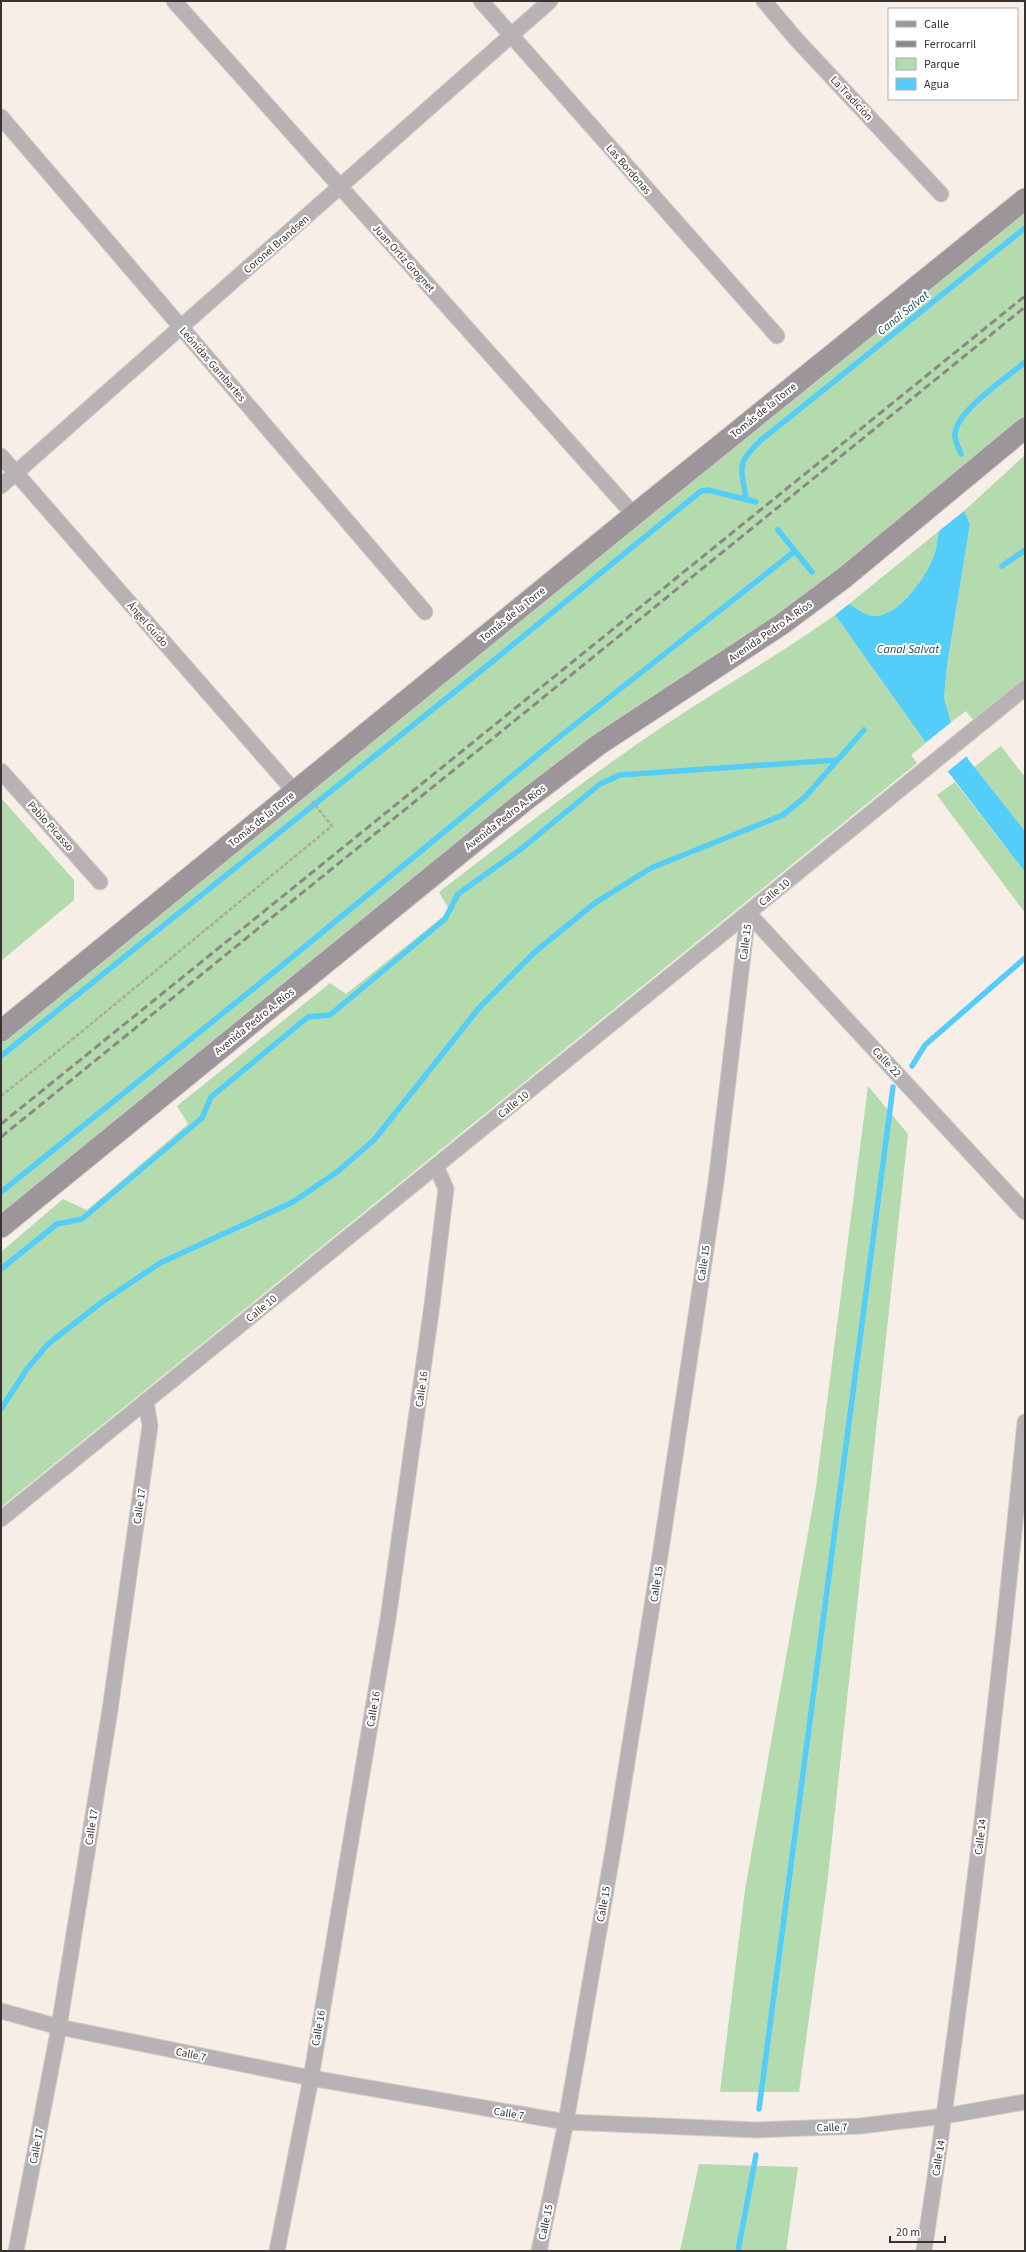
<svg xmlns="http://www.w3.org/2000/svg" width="1026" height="2252" font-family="'Source Sans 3',sans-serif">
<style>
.green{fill:#b3dbae}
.water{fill:#54cdf9}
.pier{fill:#f7eee7}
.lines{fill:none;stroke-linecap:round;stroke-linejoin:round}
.stream{stroke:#54cdf9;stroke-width:5.5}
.street-casing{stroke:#d4ccc6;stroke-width:17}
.secondary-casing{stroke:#d4ccc6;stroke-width:23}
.path{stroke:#afa9a3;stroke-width:2.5;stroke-dasharray:4 2;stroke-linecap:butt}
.street{stroke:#b7b3b5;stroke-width:15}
.secondary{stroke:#9c9599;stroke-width:21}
.rail{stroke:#8d8883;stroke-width:3;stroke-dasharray:8 4;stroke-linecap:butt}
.labels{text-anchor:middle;stroke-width:4;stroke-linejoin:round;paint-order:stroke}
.street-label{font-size:11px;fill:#363330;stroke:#fff}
.water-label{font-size:12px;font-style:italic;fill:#134759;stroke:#fff}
</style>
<rect width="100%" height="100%" fill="#f7eee7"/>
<g class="green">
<path d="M 1025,199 L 1025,428 L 845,577 L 661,702 L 1,1227 L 1,1031 Z"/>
<path d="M 1025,455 L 1025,681 L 973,720 L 966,711 L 951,722 L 944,698 L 947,666 L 970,524 L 964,511 Z"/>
<path d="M 939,531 C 937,539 937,548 934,555 C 927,576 895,624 868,616 C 862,613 855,607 849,604 Z"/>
<path d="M 835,615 L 926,743 L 911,755 L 917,763 L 1,1507 L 1,1252 L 63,1199 L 87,1210 L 188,1124 L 177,1106 L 330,983 L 346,994 L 450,911 L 439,892 C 512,836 585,779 662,727 C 719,689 779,655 835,615 Z"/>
<path d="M 1001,746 L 1025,777 L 1025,831 L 974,767 Z"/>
<path d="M 955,782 L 1025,872 L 1025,913 L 937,795 Z"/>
<path d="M 1,798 L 74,880 L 74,900 L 1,961 Z"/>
<path d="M 868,1086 L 908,1134 L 827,1885 L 799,2092 L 720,2092 L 745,1890 L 816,1487 Z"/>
<path d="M 699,2164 L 798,2167 L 786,2251 L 680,2251 Z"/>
</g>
<path class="water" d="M 964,511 L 970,524 L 947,666 L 944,698 L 951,722 L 968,759 L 1025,831 L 1025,872 L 926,743 L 835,615 L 849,604 C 855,607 862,613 868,615 C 895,624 927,576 934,555 C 937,548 937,539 939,531 Z"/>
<path class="pier" d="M 953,721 L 968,755 L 946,773 L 924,744 Z"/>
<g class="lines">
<g class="stream">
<path d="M 961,454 C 959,448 954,440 955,434 C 957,410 1007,378 1025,362"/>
<path d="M 746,499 C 741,465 736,464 761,440 L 1025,228"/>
<path d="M 778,530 L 812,572"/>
<path d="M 1002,566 L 1025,550"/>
<path d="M 1,1056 L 493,661 L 701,491 L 708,490 L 756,502"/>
<path d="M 912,1066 L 925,1045 L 1025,958"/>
<path d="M 1,1192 L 274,972 L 563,734 L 795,551"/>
<path d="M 1,1269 L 57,1224 L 82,1219 L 202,1118 L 211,1097 L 308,1017 L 330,1015 L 445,919 L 458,894 L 521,849 L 600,784 L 620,775 L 837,760"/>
<path d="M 1,1409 L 27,1369 L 48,1344 L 102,1302 L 160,1263 L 293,1202 L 337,1172 L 374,1140 L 479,1008 L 536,951 L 595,903 L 651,868 L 783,815 L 805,797 L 864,730"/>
<path d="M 759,2109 L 893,1087"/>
<path d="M 738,2251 L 756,2155"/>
</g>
<g class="street-casing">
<g id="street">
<path d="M 174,1 L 634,515"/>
<path d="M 481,1 L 777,336"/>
<path d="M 764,1 L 796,39 L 941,194"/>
<path d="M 1,117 L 425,612"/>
<path d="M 1,456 L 295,792"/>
<path d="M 1,486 L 550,1"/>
<path d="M 1,771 L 100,882"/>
<path d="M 748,913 L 1025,1212"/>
<path d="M 1,1519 L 1025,688"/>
<path d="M 1,2011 L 59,2027 L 311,2078 L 566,2122 L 757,2130 L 860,2126 L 945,2116 L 1025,2102"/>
<path d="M 16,2251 L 59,2027 L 110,1710 L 150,1426 L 146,1401"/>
<path d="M 277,2251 L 311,2078 L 388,1619 L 432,1305 L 446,1189 L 436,1166"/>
<path d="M 539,2251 L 566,2122 L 614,1844 L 662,1543 L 716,1182 L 748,913"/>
<path d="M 924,2251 C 966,1976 998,1699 1025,1422"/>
</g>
</g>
<g class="secondary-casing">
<g id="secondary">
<path d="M 1,1031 L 634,515 L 1025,199"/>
<path d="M 1,1227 L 523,802 L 598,745 L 782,624 L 845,577 L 1025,428"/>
</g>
</g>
<path class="path" d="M 1,1096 L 58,1051 L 332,826 L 312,801"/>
<use href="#street" class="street"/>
<use href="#secondary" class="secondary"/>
<g class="rail">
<path d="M 1,1124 L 1025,296"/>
<path d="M 1,1137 L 1025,307"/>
</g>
</g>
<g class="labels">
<g class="street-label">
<text transform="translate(852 98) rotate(47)" y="4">La Tradición</text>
<text transform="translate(629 169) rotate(49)" y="4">Las Bordonas</text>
<text transform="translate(276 244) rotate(-41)" y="4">Coronel Brandsen</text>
<text transform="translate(404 258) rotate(48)" y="4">Juan Ortiz Grognet</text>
<text transform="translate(213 364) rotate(49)" y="4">Leónidas Gambartes</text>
<text transform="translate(763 410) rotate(-39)" y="4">Tomás de la Torre</text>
<text transform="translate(512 614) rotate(-39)" y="4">Tomás de la Torre</text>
<text transform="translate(148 624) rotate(49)" y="4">Ángel Guido</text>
<text transform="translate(770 631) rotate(-35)" y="4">Avenida Pedro A. Ríos</text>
<text transform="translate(505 817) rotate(-38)" y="4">Avenida Pedro A. Ríos</text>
<text transform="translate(261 819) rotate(-39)" y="4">Tomás de la Torre</text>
<text transform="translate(51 826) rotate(48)" y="4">Pablo Picasso</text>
<text transform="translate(774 892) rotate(-39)" y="4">Calle 10</text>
<text transform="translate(745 942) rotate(-83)" y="4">Calle 15</text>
<text transform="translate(254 1021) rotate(-39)" y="4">Avenida Pedro A. Ríos</text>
<text transform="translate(887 1062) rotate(47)" y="4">Calle 22</text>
<text transform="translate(513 1104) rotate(-39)" y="4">Calle 10</text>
<text transform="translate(703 1263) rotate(-82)" y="4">Calle 15</text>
<text transform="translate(261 1308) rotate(-39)" y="4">Calle 10</text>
<text transform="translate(421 1389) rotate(-82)" y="4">Calle 16</text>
<text transform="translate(139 1506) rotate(-82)" y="4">Calle 17</text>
<text transform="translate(656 1584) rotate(-81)" y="4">Calle 15</text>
<text transform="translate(373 1709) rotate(-80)" y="4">Calle 16</text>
<text transform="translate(91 1827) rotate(-81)" y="4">Calle 17</text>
<text transform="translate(980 1837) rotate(-83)" y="4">Calle 14</text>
<text transform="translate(603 1904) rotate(-80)" y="4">Calle 15</text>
<text transform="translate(318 2028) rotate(-80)" y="4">Calle 16</text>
<text transform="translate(191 2054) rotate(12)" y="4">Calle 7</text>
<text transform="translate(509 2113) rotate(9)" y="4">Calle 7</text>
<text transform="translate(832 2127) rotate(-2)" y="4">Calle 7</text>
<text transform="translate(36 2146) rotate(-79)" y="4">Calle 17</text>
<text transform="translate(938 2158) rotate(-81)" y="4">Calle 14</text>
<text transform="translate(545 2222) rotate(-78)" y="4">Calle 15</text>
</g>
<g class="water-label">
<text transform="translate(903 313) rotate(-39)" y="4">Canal Salvat</text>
<text x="908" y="653">Canal Salvat</text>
</g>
</g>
<rect width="1026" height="2252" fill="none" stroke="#363330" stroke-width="4"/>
<rect x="888" y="8" width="130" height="92" fill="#ffffff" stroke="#afadac"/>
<rect x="896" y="21" width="20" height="6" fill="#9c9599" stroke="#afadac"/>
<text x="924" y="28" font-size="12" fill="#363330">Calle</text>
<rect x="896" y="41" width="20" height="6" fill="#8d8883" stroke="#afadac"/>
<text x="924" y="48" font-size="12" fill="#363330">Ferrocarril</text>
<rect x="896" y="58" width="20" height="12" fill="#b3dbae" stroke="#afadac"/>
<text x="924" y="68" font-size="12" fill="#363330">Parque</text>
<rect x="896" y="78" width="20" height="12" fill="#54cdf9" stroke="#afadac"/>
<text x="924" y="88" font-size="12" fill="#363330">Agua</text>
<path d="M890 2236v6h55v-6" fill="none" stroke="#363330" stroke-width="2"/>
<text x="896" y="2236" font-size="12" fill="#363330" stroke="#ffffff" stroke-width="3" paint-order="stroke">20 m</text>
</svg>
